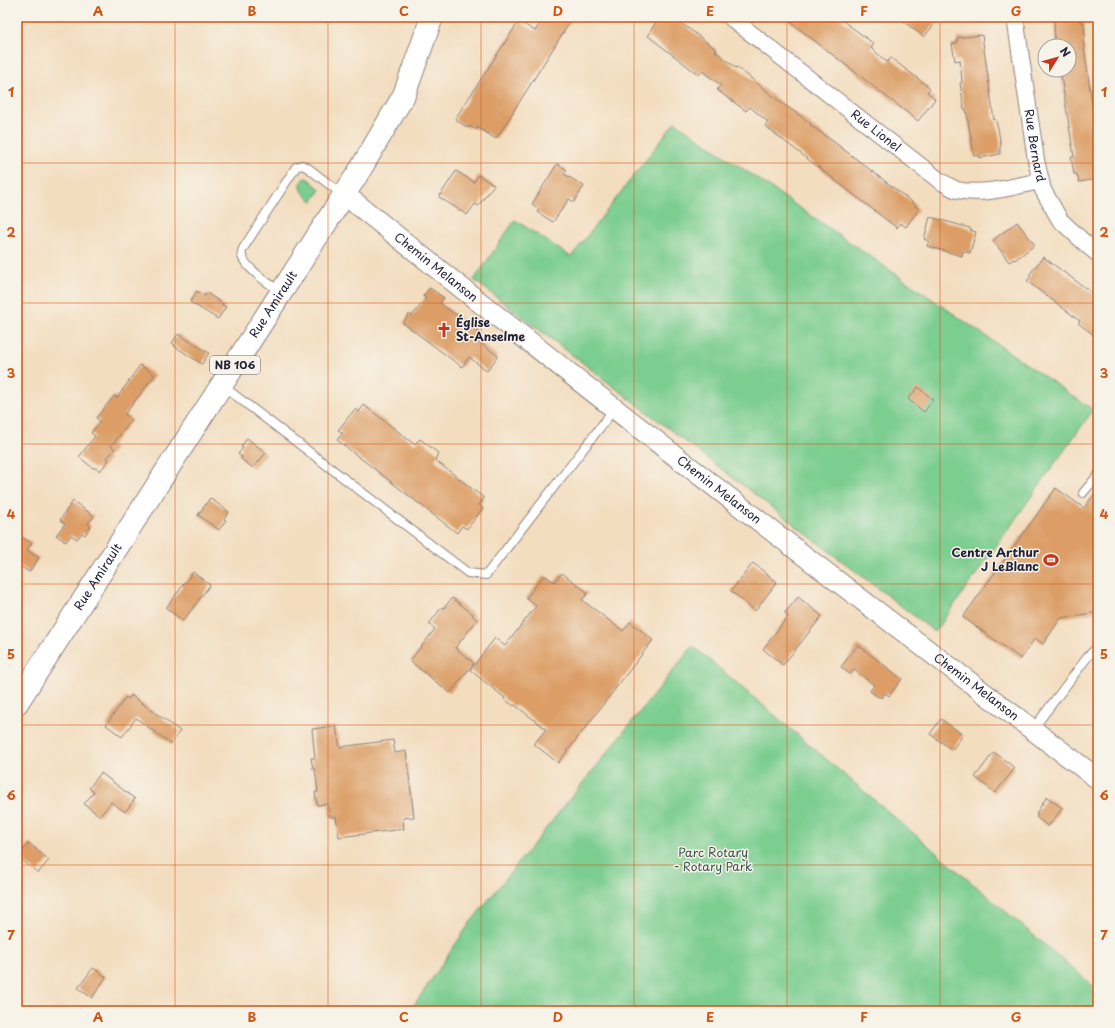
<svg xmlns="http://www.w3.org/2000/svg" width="1115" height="1028" font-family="'Playpen Sans',sans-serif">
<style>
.green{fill:#7bcd90;stroke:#4e7866}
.building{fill:#dc9e66}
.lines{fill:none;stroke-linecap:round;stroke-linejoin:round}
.service-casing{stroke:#8a807d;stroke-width:10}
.minor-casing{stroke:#8a807d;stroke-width:18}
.tertiary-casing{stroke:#8a807d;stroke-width:22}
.primary-casing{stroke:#8a807d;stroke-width:24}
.service{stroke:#fff;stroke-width:8}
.minor{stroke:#fff;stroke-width:16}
.tertiary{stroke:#fff;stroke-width:20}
.primary{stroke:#fff;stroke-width:22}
.grid{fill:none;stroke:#d45411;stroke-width:1;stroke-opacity:0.55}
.labels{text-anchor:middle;stroke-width:3;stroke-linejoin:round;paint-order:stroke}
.shield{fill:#f7f3e8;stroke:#62616f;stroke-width:1}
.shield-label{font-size:11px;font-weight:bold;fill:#22223b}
.street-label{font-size:12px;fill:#22223b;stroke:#f7f3e8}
.poi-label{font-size:12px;font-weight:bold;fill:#22223b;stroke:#f7f3e8;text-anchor:start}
.park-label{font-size:12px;fill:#3d5554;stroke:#f7f3e8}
.neatline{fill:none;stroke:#d45411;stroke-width:1.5}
.grid-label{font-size:13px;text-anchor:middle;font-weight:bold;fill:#d45411}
</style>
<rect width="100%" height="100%" fill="#f7f3e8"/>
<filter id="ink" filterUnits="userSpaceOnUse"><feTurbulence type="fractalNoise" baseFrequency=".025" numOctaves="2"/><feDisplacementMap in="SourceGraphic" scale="8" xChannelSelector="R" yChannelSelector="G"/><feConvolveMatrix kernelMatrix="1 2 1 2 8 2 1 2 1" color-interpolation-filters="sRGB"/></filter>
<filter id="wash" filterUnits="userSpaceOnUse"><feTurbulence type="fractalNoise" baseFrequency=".012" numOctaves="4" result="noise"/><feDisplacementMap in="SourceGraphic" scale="16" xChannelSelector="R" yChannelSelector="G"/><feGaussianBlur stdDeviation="0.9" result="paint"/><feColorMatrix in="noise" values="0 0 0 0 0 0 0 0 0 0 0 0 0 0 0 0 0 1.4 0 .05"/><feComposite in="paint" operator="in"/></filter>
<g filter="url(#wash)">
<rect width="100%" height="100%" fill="#f3ddbf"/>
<g class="green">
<path d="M 675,122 L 1093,410 L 935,632 L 474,280 L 515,220 L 571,257 Z"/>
<path d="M 307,178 L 320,189 L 313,201 C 305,197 297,187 303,179 Z"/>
<path d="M 693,646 L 1098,990 L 1098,1011 L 410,1011 L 470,923 Z"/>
</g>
<g id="blocks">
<g class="building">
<path d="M 544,17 L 573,17 L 496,139 L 477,127 L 476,130 L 470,126 L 468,128 L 455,119 L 517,24 L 518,25 L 520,22 L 535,31 Z"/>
<path d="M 660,17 L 672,17 L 676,19 L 717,50 L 715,51 L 736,68 L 737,67 L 783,104 L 802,117 L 811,124 L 810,125 L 830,139 L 916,205 L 915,206 L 919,209 L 906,227 L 900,223 L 897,228 L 765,126 L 768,122 L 750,107 L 746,111 L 717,90 L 721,85 L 702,71 L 699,75 L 648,36 L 651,32 L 650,31 Z"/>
<path d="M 784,17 L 838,17 L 874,44 L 871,48 L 887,62 L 891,58 L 930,88 L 927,92 L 935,99 L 918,121 Z"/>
<path d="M 898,17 L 940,17 L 924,37 Z"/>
<path d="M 1054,17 L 1079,17 L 1080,22 L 1084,22 L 1085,39 L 1083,39 L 1092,104 L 1093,103 L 1097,131 L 1095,131 L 1098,149 L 1098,179 L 1079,182 L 1077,174 L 1074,174 L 1071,157 L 1074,157 L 1060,70 L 1069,70 L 1069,46 L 1055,46 Z"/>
<path d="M 982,35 L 994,120 L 995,119 L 998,128 L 1001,146 L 1000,146 L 1000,154 L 980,158 L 979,155 L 974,156 L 966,109 L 964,109 L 960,83 L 962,82 L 960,60 L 955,61 L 952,44 L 957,43 L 957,38 Z"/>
<path d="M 557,164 L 567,170 L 564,174 L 584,186 L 574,202 L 569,199 L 553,222 L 537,212 L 539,209 L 532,204 Z"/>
<path d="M 456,171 L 474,182 L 478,175 L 494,185 L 478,206 L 475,204 L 467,215 L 439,197 Z"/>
<path d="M 930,217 L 970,228 L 970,230 L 976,232 L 970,253 L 963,251 L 962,256 L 927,246 L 929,241 L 924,239 Z"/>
<path d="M 1017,222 L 1035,245 L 1015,260 L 1014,259 L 1009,262 L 993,240 Z"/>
<path d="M 1043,257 L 1098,297 L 1098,338 L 1078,323 L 1080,321 L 1027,281 L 1031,276 L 1029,275 Z"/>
<path d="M 430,288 L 444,298 L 440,303 L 479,332 L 474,338 L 498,356 L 487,371 L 469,357 L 462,367 L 403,323 L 409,314 L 412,316 L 426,298 L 423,296 Z"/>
<path d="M 197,291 L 205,296 L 207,293 L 223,304 L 222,305 L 226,307 L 218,319 L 190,302 Z"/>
<path d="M 178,334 L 209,353 L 202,364 L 174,346 L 175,345 L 172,343 Z"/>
<path d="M 140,365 L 155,375 L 125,414 L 132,420 L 111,446 L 115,449 L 107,458 L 109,460 L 100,471 L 96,468 L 93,468 L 79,457 L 95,436 L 91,433 L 100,421 L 96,418 L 114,396 L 117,398 Z"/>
<path d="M 918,387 L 933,400 L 924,412 L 908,399 Z"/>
<path d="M 364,405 L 414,444 L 415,444 L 420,439 L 438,453 L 435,460 L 484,498 L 479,505 L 483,508 L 467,529 L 462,526 L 457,533 L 337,440 L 343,433 L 338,430 L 355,409 L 359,412 Z"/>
<path d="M 247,438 L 266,453 L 253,468 L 241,459 L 242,457 L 238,454 L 243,448 L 241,447 Z"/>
<path d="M 1056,488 L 1084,508 L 1098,489 L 1098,612 L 1061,618 L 1043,644 L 1035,638 L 1021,659 L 963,617 Z"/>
<path d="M 210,498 L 229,512 L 224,519 L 226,520 L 219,530 L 198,515 Z"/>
<path d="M 73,501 L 94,516 L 88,524 L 91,526 L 85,535 L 82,533 L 77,539 L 71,535 L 66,542 L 56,535 L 65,524 L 60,520 Z"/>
<path d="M 17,534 L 32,543 L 27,550 L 39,558 L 29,572 L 18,565 L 17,567 Z"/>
<path d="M 753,563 L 777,582 L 755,611 L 731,591 Z"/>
<path d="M 193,572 L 210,585 L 183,621 L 166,608 Z"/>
<path d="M 562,573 L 588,593 L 582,600 L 623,631 L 630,622 L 653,640 L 558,763 L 534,744 L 546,729 L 515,705 L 514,706 L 504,699 L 505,698 L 470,670 L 495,638 L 505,646 L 536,606 L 526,598 L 544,575 L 554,582 Z"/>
<path d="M 798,597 L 822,616 L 783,665 L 763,649 L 788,616 L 785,613 Z"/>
<path d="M 452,598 L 473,614 L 472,615 L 477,620 L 455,648 L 474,663 L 450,693 L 410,661 L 435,629 L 429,624 L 442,607 L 444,608 Z"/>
<path d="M 858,645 L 902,679 L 889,696 L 885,693 L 881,698 L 879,696 L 878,697 L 870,691 L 874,685 L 854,670 L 850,674 L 841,667 Z"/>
<path d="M 131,695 L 180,731 L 171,744 L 136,718 L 122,737 L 106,725 L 126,697 L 129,699 Z"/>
<path d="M 941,719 L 963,735 L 952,750 L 930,734 Z"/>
<path d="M 336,726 L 340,747 L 393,740 L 395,753 L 406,751 L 414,817 L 403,818 L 404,829 L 339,837 L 336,817 L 330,817 L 328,804 L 317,805 L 315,792 L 318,792 L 315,769 L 313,769 L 311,758 L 315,758 L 312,729 Z"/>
<path d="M 994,752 L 1015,768 L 995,793 L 975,777 Z"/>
<path d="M 101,773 L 135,799 L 125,812 L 111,802 L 100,816 L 84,804 L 94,792 L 89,788 Z"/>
<path d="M 1047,797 L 1062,808 L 1051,824 L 1050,823 L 1048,826 L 1037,818 L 1036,817 L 1038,814 L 1036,813 Z"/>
<path d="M 29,843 L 49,860 L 38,873 L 18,857 Z"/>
<path d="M 93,968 L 106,977 L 92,998 L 78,988 Z"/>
</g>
</g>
</g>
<g filter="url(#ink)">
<use href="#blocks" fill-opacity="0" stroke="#8a807d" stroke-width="1"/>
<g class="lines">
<g class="service-casing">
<g id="service">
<path d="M 281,292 C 271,285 245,268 242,256 C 241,253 242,250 244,247 L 296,167 L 302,165 L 308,168 L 343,195"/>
<path d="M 223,386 L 468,573 L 486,575 L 615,408"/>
<path d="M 1083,493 L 1098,475"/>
<path d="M 1033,729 L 1089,655 L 1098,647"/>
</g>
</g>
<g class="minor-casing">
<g id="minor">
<path id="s1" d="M 730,17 L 940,181 C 946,184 951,188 957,190 C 984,196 1014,186 1041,181"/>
<path id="s2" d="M 1015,17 L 1036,160 L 1043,190 L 1060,220 L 1087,245 L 1098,254"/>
</g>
</g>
<g class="tertiary-casing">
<g id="tertiary">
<path id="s3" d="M 344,195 L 358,205 C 601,401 848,591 1098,779"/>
</g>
</g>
<g class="primary-casing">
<g id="primary">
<path id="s4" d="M 17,703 L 360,170 L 404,95 L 432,17"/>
</g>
</g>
<use href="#service" class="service"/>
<use href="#minor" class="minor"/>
<use href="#tertiary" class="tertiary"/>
<use href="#primary" class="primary"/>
</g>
</g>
<path class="grid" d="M 175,17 L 175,1011M 328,17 L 328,1011M 481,17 L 481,1011M 634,17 L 634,1011M 787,17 L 787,1011M 940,17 L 940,1011M 17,163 L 1098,163M 17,303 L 1098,303M 17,444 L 1098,444M 17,584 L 1098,584M 17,725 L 1098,725M 17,865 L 1098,865"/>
<defs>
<g id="church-bare" transform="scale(1.2)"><path d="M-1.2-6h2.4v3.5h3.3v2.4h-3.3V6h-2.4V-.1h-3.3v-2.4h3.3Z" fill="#c8321e" stroke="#f7f3e8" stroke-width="2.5" paint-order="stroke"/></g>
<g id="stadium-bare" transform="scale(1.2)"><path d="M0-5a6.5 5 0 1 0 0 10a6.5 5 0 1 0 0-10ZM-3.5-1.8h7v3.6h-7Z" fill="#c8321e" stroke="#f7f3e8" stroke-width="2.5" paint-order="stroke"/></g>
</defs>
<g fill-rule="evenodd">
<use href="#church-bare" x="444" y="330"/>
<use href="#stadium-bare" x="1051" y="560"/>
</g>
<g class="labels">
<rect class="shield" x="210" y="356" width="50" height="18" rx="3"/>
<g class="shield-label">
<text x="235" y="369">NB 106</text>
</g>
<g class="street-label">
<text dy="4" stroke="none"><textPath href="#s1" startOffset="185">Rue Lionel</textPath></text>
<text dy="4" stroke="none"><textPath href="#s2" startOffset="130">Rue Bernard</textPath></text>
<text dy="4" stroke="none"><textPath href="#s3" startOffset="117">Chemin Melanson</textPath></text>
<text dy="4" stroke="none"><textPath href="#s4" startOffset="474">Rue Amirault</textPath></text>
<text dy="4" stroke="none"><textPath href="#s3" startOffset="477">Chemin Melanson</textPath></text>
<text dy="4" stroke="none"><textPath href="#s4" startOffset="150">Rue Amirault</textPath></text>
<text dy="4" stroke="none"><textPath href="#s3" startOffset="801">Chemin Melanson</textPath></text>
</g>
<g class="poi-label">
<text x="456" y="327">Église<tspan x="456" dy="14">St-Anselme</tspan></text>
<text x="1039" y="557" text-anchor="end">Centre Arthur<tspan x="1039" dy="14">J LeBlanc</tspan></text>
</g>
<g class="park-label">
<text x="713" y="857">Parc Rotary<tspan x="713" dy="14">- Rotary Park</tspan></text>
</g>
</g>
<rect width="1115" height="1028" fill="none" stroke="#f7f3e8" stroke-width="44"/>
<g transform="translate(1057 58) rotate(53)"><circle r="19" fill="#f7f3e8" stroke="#a29fa3"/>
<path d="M0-3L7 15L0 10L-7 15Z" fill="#c8321e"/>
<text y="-6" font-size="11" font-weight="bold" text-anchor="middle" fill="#22223b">N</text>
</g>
<rect x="22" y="22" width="1071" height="984" class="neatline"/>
<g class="grid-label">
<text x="98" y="16">A</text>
<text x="252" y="16">B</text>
<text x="404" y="16">C</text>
<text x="558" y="16">D</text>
<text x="710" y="16">E</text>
<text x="864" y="16">F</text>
<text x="1016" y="16">G</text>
<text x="11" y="97">1</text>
<text x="1104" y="97">1</text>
<text x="11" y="237">2</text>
<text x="1104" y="237">2</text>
<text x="11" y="378">3</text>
<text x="1104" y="378">3</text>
<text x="11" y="519">4</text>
<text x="1104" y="519">4</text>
<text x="11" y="659">5</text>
<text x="1104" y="659">5</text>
<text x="11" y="800">6</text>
<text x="1104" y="800">6</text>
<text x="11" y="940">7</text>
<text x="1104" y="940">7</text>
<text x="98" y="1022">A</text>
<text x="252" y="1022">B</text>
<text x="404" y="1022">C</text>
<text x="558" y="1022">D</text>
<text x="710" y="1022">E</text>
<text x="864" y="1022">F</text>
<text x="1016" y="1022">G</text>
</g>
</svg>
